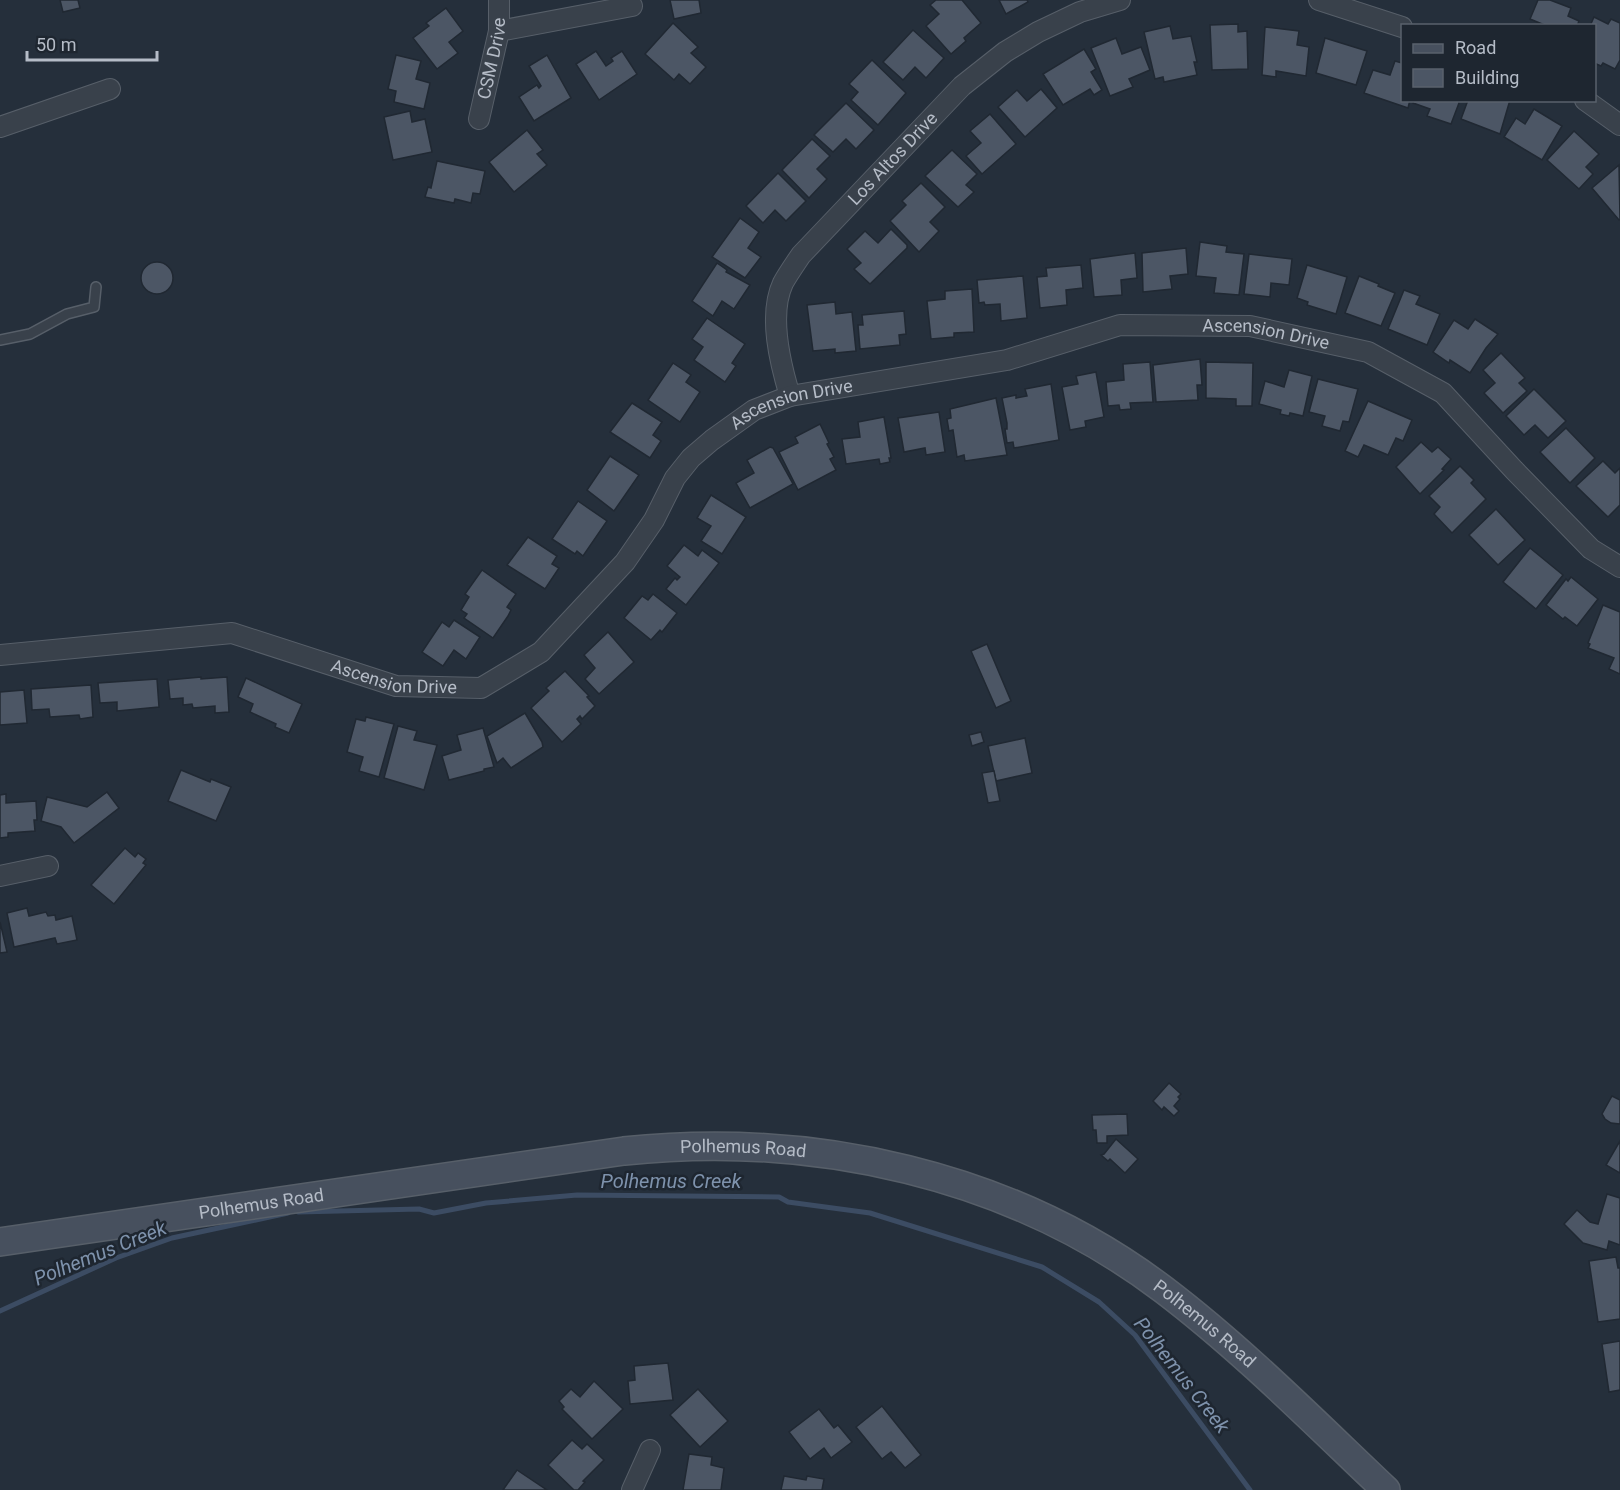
<svg xmlns="http://www.w3.org/2000/svg" width="1620" height="1490" font-family="Roboto,sans-serif">
<style>
.lines{fill:none;stroke-linecap:round;stroke-linejoin:round}
.stream{stroke:#3c4c63;stroke-width:5}
.building{fill:#4c5665;stroke:#202832;stroke-width:1.5}
.lane-casing{stroke:#575f69;stroke-width:12}
.street-casing{stroke:#575f69;stroke-width:22}
.secondary-casing{stroke:#575f69;stroke-width:30}
.lane{stroke:#39414b;stroke-width:9}
.street{stroke:#39414b;stroke-width:20}
.secondary{stroke:#47505e;stroke-width:27}
.labels{text-anchor:middle;stroke-width:5;stroke-linejoin:round;paint-order:stroke}
.street-label{font-size:18px;fill:#b5bcc7;stroke:#1e2630}
.water-label{font-size:20px;font-style:italic;fill:#7e92ac;stroke:#1e2630}
</style>
<rect width="100%" height="100%" fill="#252f3b"/>
<g class="lines">
<g class="stream">
<path d="M 298,1212 L 419,1209 L 434,1213 L 486,1203 L 577,1195 L 779,1197 L 788,1202 L 870,1213 L 1042,1267 L 1099,1302 L 1135,1335 L 1250,1490"/>
<path d="M 0,1311 L 116,1258 L 172,1238 L 288,1213"/>
</g>
</g>
<g class="building">
<path d="M 60,0 L 78,0 L 80,8 L 63,12 Z"/>
<path d="M 670,0 L 699,0 L 701,13 L 674,19 Z"/>
<path d="M 936,0 L 962,0 L 981,23 L 964,38 L 966,41 L 951,54 L 926,26 L 939,14 L 930,5 Z"/>
<path d="M 999,0 L 1027,0 L 1028,2 L 1006,14 Z"/>
<path d="M 1538,0 L 1550,0 L 1571,8 L 1568,16 L 1579,21 L 1577,26 L 1547,26 L 1530,19 Z"/>
<path d="M 446,8 L 463,31 L 449,42 L 458,53 L 437,69 L 413,38 L 429,26 L 426,23 Z"/>
<path d="M 1594,17 L 1608,24 L 1611,19 L 1620,23 L 1620,60 L 1615,69 L 1603,63 L 1601,66 L 1594,63 L 1594,26 L 1590,26 Z"/>
<path d="M 673,23 L 698,47 L 691,53 L 706,67 L 690,84 L 679,74 L 674,80 L 645,54 Z"/>
<path d="M 1238,24 L 1238,32 L 1247,31 L 1248,69 L 1212,70 L 1210,25 Z"/>
<path d="M 1170,26 L 1173,39 L 1191,36 L 1197,62 L 1194,62 L 1197,75 L 1164,82 L 1163,77 L 1155,79 L 1144,32 Z"/>
<path d="M 1265,27 L 1299,31 L 1297,45 L 1309,47 L 1306,76 L 1276,71 L 1276,77 L 1262,75 Z"/>
<path d="M 913,30 L 944,58 L 926,78 L 915,67 L 903,80 L 883,62 Z"/>
<path d="M 1116,38 L 1122,54 L 1141,47 L 1150,70 L 1129,79 L 1133,87 L 1110,96 L 1091,48 Z"/>
<path d="M 1325,38 L 1367,51 L 1356,85 L 1316,73 Z"/>
<path d="M 1084,49 L 1096,69 L 1091,72 L 1102,90 L 1094,95 L 1090,89 L 1063,105 L 1043,74 Z"/>
<path d="M 596,51 L 606,66 L 613,61 L 611,58 L 622,51 L 637,74 L 599,100 L 576,64 Z"/>
<path d="M 396,55 L 421,61 L 416,79 L 430,83 L 424,109 L 394,102 L 396,91 L 388,89 Z"/>
<path d="M 547,55 L 571,98 L 534,121 L 519,97 L 537,85 L 539,88 L 541,86 L 529,66 Z"/>
<path d="M 872,60 L 906,93 L 878,125 L 851,100 L 858,92 L 849,84 Z"/>
<path d="M 1395,61 L 1402,63 L 1402,100 L 1410,100 L 1408,108 L 1364,93 L 1373,70 L 1390,75 Z"/>
<path d="M 1041,89 L 1057,108 L 1025,137 L 998,107 L 1017,90 L 1027,101 Z"/>
<path d="M 1414,100 L 1458,100 L 1459,103 L 1451,124 L 1427,116 L 1430,109 L 1413,103 Z"/>
<path d="M 1468,100 L 1510,100 L 1500,134 L 1461,119 Z"/>
<path d="M 846,103 L 874,130 L 856,149 L 846,139 L 833,152 L 814,135 Z"/>
<path d="M 1534,109 L 1562,126 L 1542,160 L 1504,137 L 1516,118 L 1525,124 Z"/>
<path d="M 410,111 L 412,122 L 425,119 L 432,152 L 393,160 L 384,117 Z"/>
<path d="M 990,114 L 1016,144 L 982,174 L 966,156 L 981,143 L 970,131 Z"/>
<path d="M 527,130 L 543,150 L 537,154 L 547,165 L 514,192 L 489,162 Z"/>
<path d="M 1574,131 L 1599,154 L 1586,167 L 1593,174 L 1579,189 L 1547,160 Z"/>
<path d="M 812,139 L 830,156 L 817,169 L 827,179 L 809,198 L 782,170 Z"/>
<path d="M 952,150 L 977,174 L 966,185 L 974,192 L 958,207 L 925,176 Z"/>
<path d="M 437,161 L 485,171 L 480,194 L 473,193 L 471,203 L 455,199 L 454,203 L 425,197 L 428,187 L 431,188 Z"/>
<path d="M 1619,165 L 1620,219 L 1619,220 L 1592,188 Z"/>
<path d="M 778,173 L 806,201 L 786,221 L 775,210 L 763,223 L 746,206 Z"/>
<path d="M 921,183 L 945,207 L 930,222 L 939,231 L 919,252 L 890,221 L 906,205 L 902,201 Z"/>
<path d="M 740,218 L 759,232 L 748,248 L 761,257 L 745,278 L 712,257 Z"/>
<path d="M 891,229 L 907,245 L 907,248 L 870,284 L 854,269 L 861,263 L 847,249 L 865,231 L 878,243 Z"/>
<path d="M 1200,242 L 1227,246 L 1226,252 L 1244,254 L 1239,295 L 1214,293 L 1216,278 L 1196,276 Z"/>
<path d="M 1186,248 L 1188,274 L 1170,276 L 1172,289 L 1143,292 L 1142,253 Z"/>
<path d="M 1135,253 L 1137,278 L 1121,280 L 1122,295 L 1094,297 L 1090,259 Z"/>
<path d="M 1249,254 L 1292,259 L 1289,285 L 1271,283 L 1270,297 L 1244,294 Z"/>
<circle cx="157" cy="278" r="16"/>
<path d="M 717,263 L 727,270 L 726,272 L 750,285 L 734,309 L 722,301 L 713,316 L 692,301 Z"/>
<path d="M 1081,265 L 1083,288 L 1066,290 L 1067,305 L 1040,308 L 1037,277 L 1047,276 L 1046,268 Z"/>
<path d="M 1307,265 L 1347,277 L 1336,314 L 1307,305 L 1308,302 L 1297,298 Z"/>
<path d="M 1023,276 L 1027,318 L 1001,321 L 1000,304 L 985,305 L 984,302 L 979,303 L 977,280 Z"/>
<path d="M 1359,276 L 1379,284 L 1378,286 L 1395,293 L 1381,326 L 1345,313 Z"/>
<path d="M 972,289 L 974,332 L 954,333 L 954,337 L 931,339 L 927,301 L 945,299 L 945,291 Z"/>
<path d="M 1404,290 L 1420,296 L 1416,304 L 1440,314 L 1427,345 L 1388,329 Z"/>
<path d="M 835,302 L 836,314 L 852,312 L 856,351 L 835,353 L 835,349 L 813,351 L 807,305 Z"/>
<path d="M 904,311 L 906,334 L 899,335 L 900,345 L 860,349 L 858,325 L 863,325 L 862,315 Z"/>
<path d="M 707,318 L 745,344 L 732,363 L 736,366 L 725,382 L 694,360 L 703,347 L 692,339 Z"/>
<path d="M 1475,319 L 1498,334 L 1486,348 L 1470,373 L 1450,360 L 1449,363 L 1433,352 L 1454,320 L 1468,329 Z"/>
<path d="M 1501,353 L 1525,378 L 1519,383 L 1527,391 L 1503,413 L 1484,393 L 1495,383 L 1483,370 Z"/>
<path d="M 1200,359 L 1202,385 L 1197,385 L 1198,400 L 1156,402 L 1153,365 Z"/>
<path d="M 1150,362 L 1153,402 L 1130,403 L 1131,409 L 1120,410 L 1119,405 L 1108,406 L 1106,382 L 1124,380 L 1123,364 Z"/>
<path d="M 1206,362 L 1253,363 L 1252,406 L 1236,406 L 1236,399 L 1206,398 Z"/>
<path d="M 673,363 L 691,375 L 686,382 L 700,392 L 680,422 L 648,400 Z"/>
<path d="M 1289,370 L 1312,376 L 1303,416 L 1290,413 L 1289,416 L 1280,414 L 1281,410 L 1259,404 L 1265,381 L 1284,387 Z"/>
<path d="M 1096,372 L 1104,417 L 1085,421 L 1086,427 L 1070,430 L 1062,387 L 1078,384 L 1076,376 Z"/>
<path d="M 1318,379 L 1358,389 L 1349,422 L 1343,421 L 1340,431 L 1322,426 L 1325,416 L 1309,412 Z"/>
<path d="M 1051,384 L 1059,440 L 1014,448 L 1013,442 L 1007,443 L 1005,429 L 1007,429 L 1007,423 L 1002,398 L 1016,395 L 1016,398 L 1027,396 L 1025,389 Z"/>
<path d="M 1534,389 L 1566,421 L 1548,438 L 1535,425 L 1524,435 L 1506,416 Z"/>
<path d="M 996,398 L 1007,455 L 965,461 L 964,455 L 957,457 L 953,430 L 949,431 L 947,419 L 951,418 L 950,409 Z"/>
<path d="M 1368,401 L 1412,420 L 1403,441 L 1396,438 L 1388,455 L 1364,445 L 1358,457 L 1345,451 Z"/>
<path d="M 632,403 L 662,422 L 653,435 L 661,441 L 650,458 L 610,432 Z"/>
<path d="M 939,412 L 945,452 L 926,455 L 925,448 L 904,452 L 898,418 Z"/>
<path d="M 884,417 L 891,458 L 889,458 L 890,462 L 880,464 L 879,459 L 846,464 L 842,439 L 860,437 L 858,422 Z"/>
<path d="M 820,424 L 829,443 L 827,444 L 834,457 L 830,459 L 836,470 L 798,490 L 779,452 L 798,443 L 795,437 Z"/>
<path d="M 1566,428 L 1595,458 L 1570,483 L 1540,452 Z"/>
<path d="M 1421,442 L 1432,452 L 1438,447 L 1451,459 L 1442,469 L 1444,470 L 1420,494 L 1396,467 Z"/>
<path d="M 770,447 L 773,448 L 793,484 L 750,508 L 736,483 L 754,473 L 747,460 Z"/>
<path d="M 610,456 L 639,475 L 614,511 L 587,490 Z"/>
<path d="M 1603,461 L 1615,473 L 1620,468 L 1620,505 L 1608,517 L 1576,486 Z"/>
<path d="M 1460,466 L 1474,480 L 1471,483 L 1486,499 L 1452,533 L 1434,514 L 1440,507 L 1429,496 Z"/>
<path d="M 711,495 L 746,517 L 722,554 L 701,541 L 711,526 L 697,518 Z"/>
<path d="M 578,501 L 607,521 L 583,556 L 577,551 L 575,554 L 552,539 Z"/>
<path d="M 1496,509 L 1525,540 L 1498,565 L 1469,535 Z"/>
<path d="M 528,537 L 557,556 L 552,564 L 559,568 L 545,589 L 507,565 Z"/>
<path d="M 684,545 L 698,556 L 702,550 L 719,563 L 686,605 L 666,589 L 675,578 L 677,580 L 680,577 L 667,566 Z"/>
<path d="M 1530,548 L 1563,575 L 1536,609 L 1503,582 Z"/>
<path d="M 482,570 L 516,594 L 507,607 L 511,610 L 508,616 L 493,638 L 464,618 L 467,614 L 461,610 L 469,597 L 465,594 Z"/>
<path d="M 1571,577 L 1598,599 L 1577,626 L 1565,617 L 1563,619 L 1546,605 L 1566,579 L 1568,581 Z"/>
<path d="M 653,594 L 677,613 L 662,632 L 660,630 L 651,640 L 624,618 L 642,596 L 648,600 Z"/>
<path d="M 1603,605 L 1620,612 L 1620,674 L 1609,669 L 1614,658 L 1588,648 L 1590,644 L 1588,643 Z"/>
<path d="M 454,620 L 480,637 L 466,659 L 454,650 L 443,666 L 422,652 L 442,622 L 449,627 Z"/>
<path d="M 608,632 L 634,662 L 599,694 L 585,679 L 595,668 L 584,655 Z"/>
<path d="M 987,644 L 1011,701 L 996,708 L 971,651 Z"/>
<path d="M 565,671 L 589,696 L 587,697 L 595,706 L 582,719 L 580,716 L 577,719 L 581,724 L 562,742 L 531,708 L 549,691 L 546,688 Z"/>
<path d="M 201,677 L 201,679 L 227,677 L 229,712 L 215,713 L 215,706 L 193,708 L 192,704 L 183,705 L 183,698 L 170,699 L 168,680 Z"/>
<path d="M 246,678 L 302,704 L 289,733 L 275,727 L 276,724 L 250,712 L 253,704 L 238,697 Z"/>
<path d="M 157,679 L 159,707 L 117,711 L 117,702 L 100,703 L 98,683 Z"/>
<path d="M 91,685 L 93,717 L 80,719 L 79,715 L 50,717 L 49,709 L 32,710 L 31,689 Z"/>
<path d="M 24,690 L 27,723 L 0,725 L 0,692 Z"/>
<path d="M 525,713 L 542,742 L 543,747 L 511,768 L 503,758 L 497,763 L 487,736 Z"/>
<path d="M 366,717 L 394,724 L 379,777 L 359,771 L 363,757 L 347,752 L 356,719 L 365,721 Z"/>
<path d="M 398,726 L 417,731 L 414,740 L 437,745 L 424,790 L 384,778 Z"/>
<path d="M 483,728 L 494,767 L 484,769 L 484,771 L 449,780 L 442,756 L 461,750 L 457,735 Z"/>
<path d="M 981,732 L 984,742 L 972,746 L 969,735 Z"/>
<path d="M 1025,738 L 1032,773 L 996,781 L 988,746 Z"/>
<path d="M 181,770 L 210,782 L 211,779 L 231,787 L 216,821 L 168,801 Z"/>
<path d="M 994,771 L 1000,801 L 988,803 L 982,773 Z"/>
<path d="M 107,792 L 119,808 L 74,843 L 61,827 L 41,821 L 47,797 L 87,807 Z"/>
<path d="M 6,794 L 6,803 L 36,801 L 37,820 L 34,820 L 35,831 L 8,833 L 8,837 L 0,838 L 0,795 Z"/>
<path d="M 125,848 L 135,857 L 138,853 L 146,859 L 143,863 L 146,865 L 114,904 L 91,885 Z"/>
<path d="M 27,908 L 29,916 L 46,912 L 48,916 L 55,915 L 56,920 L 72,916 L 77,940 L 57,944 L 55,938 L 14,947 L 7,913 Z"/>
<path d="M 0,922 L 7,952 L 0,953 Z"/>
<path d="M 1169,1083 L 1181,1094 L 1178,1097 L 1180,1099 L 1174,1106 L 1179,1111 L 1174,1116 L 1164,1107 L 1162,1110 L 1153,1101 Z"/>
<path d="M 1612,1096 L 1620,1100 L 1620,1124 L 1611,1123 L 1605,1119 L 1602,1114 Z"/>
<path d="M 1127,1114 L 1128,1135 L 1107,1136 L 1107,1143 L 1097,1143 L 1096,1130 L 1093,1130 L 1092,1115 Z"/>
<path d="M 1116,1139 L 1138,1159 L 1125,1173 L 1110,1159 L 1108,1161 L 1101,1155 L 1104,1154 Z"/>
<path d="M 1620,1141 L 1620,1173 L 1606,1165 Z"/>
<path d="M 1607,1194 L 1620,1198 L 1620,1245 L 1609,1241 L 1607,1250 L 1583,1243 L 1564,1224 L 1577,1210 L 1590,1222 L 1598,1224 Z"/>
<path d="M 1616,1257 L 1618,1268 L 1620,1268 L 1620,1319 L 1598,1322 L 1589,1261 Z"/>
<path d="M 1620,1341 L 1620,1390 L 1609,1392 L 1602,1344 Z"/>
<path d="M 668,1363 L 673,1400 L 630,1404 L 628,1381 L 635,1380 L 634,1366 Z"/>
<path d="M 594,1381 L 623,1409 L 592,1439 L 562,1409 L 564,1407 L 559,1401 L 571,1389 L 580,1397 Z"/>
<path d="M 698,1389 L 728,1421 L 700,1447 L 670,1415 Z"/>
<path d="M 882,1406 L 921,1455 L 905,1468 L 891,1452 L 882,1459 L 856,1427 Z"/>
<path d="M 819,1409 L 834,1428 L 838,1425 L 852,1442 L 831,1458 L 824,1448 L 810,1459 L 789,1432 Z"/>
<path d="M 572,1440 L 582,1449 L 587,1444 L 604,1460 L 583,1481 L 585,1482 L 578,1490 L 574,1490 L 548,1465 Z"/>
<path d="M 689,1454 L 712,1457 L 711,1465 L 724,1468 L 721,1490 L 683,1490 Z"/>
<path d="M 517,1470 L 547,1490 L 503,1490 Z"/>
<path d="M 784,1476 L 806,1480 L 807,1476 L 824,1479 L 822,1490 L 781,1490 Z"/>
</g>
<g class="lines">
<g class="lane-casing">
<path id="lane" d="M 0,340 L 30,334 L 67,314 L 94,307 L 96,287"/>
</g>
<g class="street-casing">
<g id="street">
<path d="M 1319,0 L 1402,27"/>
<path d="M 499,31 L 632,6"/>
<path d="M 1585,100 L 1620,125"/>
<path id="s1" d="M 479,119 L 499,31 L 499,0"/>
<path d="M 0,127 L 110,89"/>
<path id="s2" d="M 790,396 C 780,363 768,315 783,283 C 788,274 795,264 801,255 L 962,86 L 1005,52 L 1038,32 L 1080,12 L 1120,0"/>
<path id="s3" d="M 0,655 L 232,633 L 396,686 L 481,688 L 541,652 L 625,562 L 654,520 L 675,478 L 691,458 L 712,440 L 754,410 L 790,396 L 1007,360 L 1120,325 L 1250,326 L 1368,352 L 1443,393 L 1514,470 L 1591,549 L 1620,567"/>
<path d="M 0,876 L 48,866"/>
<path d="M 632,1490 L 650,1450"/>
</g>
</g>
<g class="secondary-casing">
<g id="secondary">
<path id="s4" d="M 0,1242 L 624,1151 C 813,1131 1011,1174 1164,1290 C 1243,1350 1314,1422 1386,1490"/>
</g>
</g>
<use href="#lane" class="lane"/>
<use href="#street" class="street"/>
<use href="#secondary" class="secondary"/>
</g>
<g class="labels">
<g class="street-label">
<text dy="6" stroke="none"><textPath href="#s1" startOffset="62">CSM Drive</textPath></text>
<text dy="6" stroke="none"><textPath href="#s2" startOffset="282">Los Altos Drive</textPath></text>
<text dy="6" stroke="none"><textPath href="#s3" startOffset="1410">Ascension Drive</textPath></text>
<text dy="6" stroke="none"><textPath href="#s3" startOffset="924">Ascension Drive</textPath></text>
<text dy="6" stroke="none"><textPath href="#s3" startOffset="402">Ascension Drive</textPath></text>
<text dy="6" stroke="none"><textPath href="#s4" startOffset="750">Polhemus Road</textPath></text>
<text dy="6" stroke="none"><textPath href="#s4" startOffset="264">Polhemus Road</textPath></text>
<text dy="6" stroke="none"><textPath href="#s4" startOffset="1254">Polhemus Road</textPath></text>
</g>
<g class="water-label">
<text x="671" y="1188">Polhemus Creek</text>
<text transform="translate(100 1253) rotate(-22)" y="7">Polhemus Creek</text>
<text transform="translate(1182 1375) rotate(52)" y="7">Polhemus Creek</text>
</g>
</g>
<rect x="1401" y="24" width="195" height="78" fill="#1e2630" stroke="#5a626c" stroke-width="1.5"/>
<rect x="1413" y="44" width="30" height="9" fill="#47505e" stroke="#5a626c" stroke-width="1.5"/>
<text x="1455" y="54" font-size="18" fill="#b5bcc7">Road</text>
<rect x="1413" y="69" width="30" height="18" fill="#4c5665" stroke="#5a626c" stroke-width="1.5"/>
<text x="1455" y="84" font-size="18" fill="#b5bcc7">Building</text>
<path d="M27 51v9h130v-9" fill="none" stroke="#b5bcc7" stroke-width="3"/>
<text x="36" y="51" font-size="18" fill="#b5bcc7" stroke="#1e2630" stroke-width="4.5" paint-order="stroke">50 m</text>
</svg>
